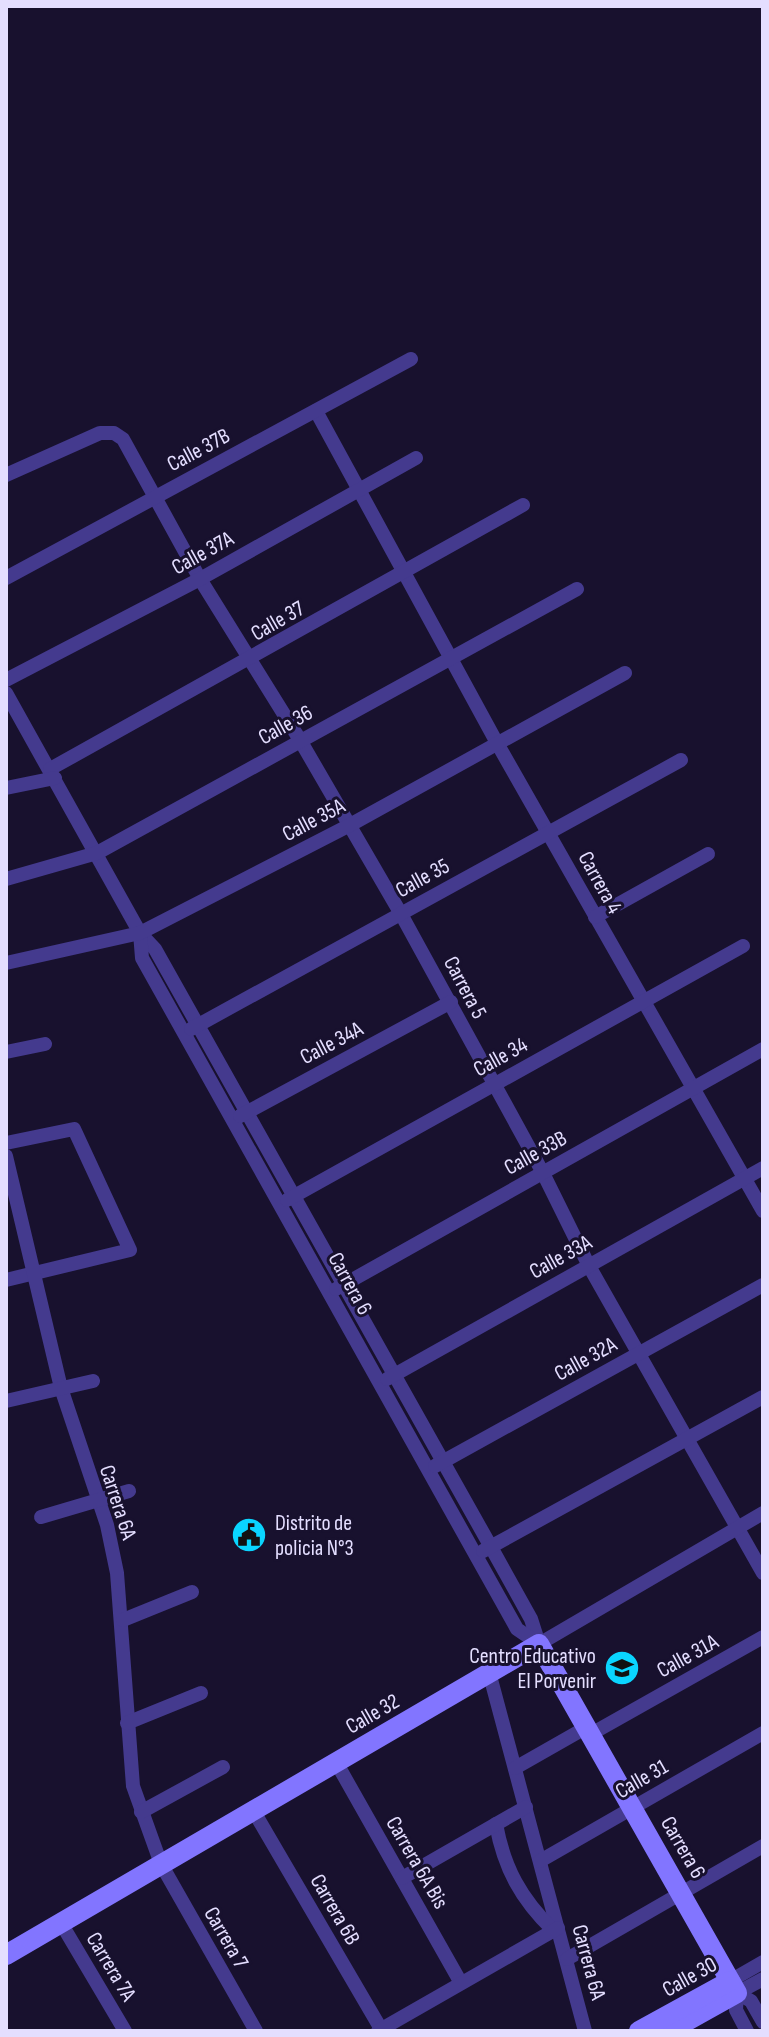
<svg xmlns="http://www.w3.org/2000/svg" width="769" height="2037" font-family="'Sofia Sans Condensed',sans-serif">
<style>
.lines{fill:none;stroke-linecap:round;stroke-linejoin:round}
.street{stroke:#443a8e;stroke-width:14}
.secondary{stroke:#8275ff;stroke-width:20}
.labels{text-anchor:middle;stroke-width:6;stroke-linejoin:round;paint-order:stroke}
.street-label{font-size:22px;fill:#e4deff;stroke:#18112e}
.poi-label{font-size:22px;fill:#e4deff;stroke:#18112e;text-anchor:start}
</style>
<rect width="100%" height="100%" fill="#18112e"/>
<g class="lines">
<g class="street">
<path d="M 316,411 L 497,743 L 763,1211"/>
<path d="M 6,475 L 100,433 L 114,433 L 123,439 L 200,579 L 300,740 L 401,914 L 543,1173 L 589,1266 L 763,1573"/>
<path d="M 6,578 L 411,359"/>
<path d="M 6,680 L 200,579 L 416,458"/>
<path d="M 6,693 L 140,933 L 155,949 L 491,1547 L 531,1619 L 539,1644"/>
<path d="M 50,769 L 523,505"/>
<path d="M 6,788 L 55,778"/>
<path d="M 6,879 L 97,853 L 577,589"/>
<path d="M 595,917 L 708,854"/>
<path d="M 140,933 L 142,958 L 517,1629 L 539,1644"/>
<path d="M 6,963 L 140,933 L 350,825 L 625,673"/>
<path d="M 191,1029 L 681,760"/>
<path d="M 6,1052 L 45,1044"/>
<path d="M 240,1116 L 451,1002"/>
<path d="M 6,1143 L 74,1129 L 130,1250 L 6,1280"/>
<path d="M 6,1156 L 61,1388 L 107,1525 L 117,1573 L 133,1786 L 161,1864 L 256,2031"/>
<path d="M 287,1200 L 743,946"/>
<path d="M 336,1289 L 763,1049"/>
<path d="M 387,1379 L 763,1168"/>
<path d="M 6,1401 L 93,1381"/>
<path d="M 435,1466 L 763,1285"/>
<path d="M 41,1517 L 129,1491"/>
<path d="M 483,1551 L 763,1397"/>
<path d="M 123,1620 L 192,1592"/>
<path d="M 539,1644 L 763,1513"/>
<path d="M 489,1672 L 585,2031"/>
<path d="M 127,1723 L 201,1693"/>
<path d="M 591,1734 L 763,1637"/>
<path d="M 336,1762 L 461,1983"/>
<path d="M 515,1768 L 587,1727"/>
<path d="M 253,1810 L 381,2029"/>
<path d="M 141,1812 L 223,1767"/>
<path d="M 496,1824 C 504,1868 521,1899 553,1930"/>
<path d="M 540,1861 L 763,1733"/>
<path d="M 402,1878 L 526,1807"/>
<path d="M 61,1923 L 125,2031"/>
<path d="M 567,1959 L 763,1846"/>
<path d="M 730,1981 L 763,1962"/>
<path d="M 737,1993 L 736,2010 L 747,2031"/>
<path d="M 737,1993 L 751,2001 L 763,2022"/>
<path d="M 737,1993 L 763,1979"/>
<path d="M 378,2031 L 558,1928"/>
</g>
<g class="secondary">
<path d="M 6,1955 L 539,1644 L 737,1993 L 669,2031"/>
<path d="M 639,2031 L 730,1981"/>
</g>
</g>
<defs>
<g id="civic-disc" transform="scale(1.8)"><circle r="9.5" fill="#0ad5ff" stroke="#18112e"/><path d="M-.6-6.5H3V-4.5H.6V-3L4-1V1h2V6H-6V1h2V-1L-.6-3ZM-1.2 2.5V6h2.4V2.5Z" fill="#111"/></g>
<g id="school-disc" transform="scale(1.8)"><circle r="9.5" fill="#0ad5ff" stroke="#18112e"/><path d="M0-5L7-2L0 1L-7-2ZM-4 1L0 2.5L4 1V4Q0 6-4 4Z" fill="#111"/></g>
</defs>
<g fill-rule="evenodd">
<use href="#civic-disc" x="249" y="1535"/>
<use href="#school-disc" x="622" y="1668"/>
</g>
<g class="labels">
<g class="street-label">
<text transform="translate(198 449) rotate(-28)" y="8">Calle 37B</text>
<text transform="translate(202 552) rotate(-29)" y="8">Calle 37A</text>
<text transform="translate(277 620) rotate(-30)" y="8">Calle 37</text>
<text transform="translate(285 724) rotate(-29)" y="8">Calle 36</text>
<text transform="translate(313 819) rotate(-28)" y="8">Calle 35A</text>
<text transform="translate(422 877) rotate(-29)" y="8">Calle 35</text>
<text transform="translate(601 882) rotate(61)" y="8">Carrera 4</text>
<text transform="translate(466 987) rotate(62)" y="8">Carrera 5</text>
<text transform="translate(331 1042) rotate(-28)" y="8">Calle 34A</text>
<text transform="translate(500 1056) rotate(-29)" y="8">Calle 34</text>
<text transform="translate(535 1152) rotate(-29)" y="8">Calle 33B</text>
<text transform="translate(560 1256) rotate(-29)" y="8">Calle 33A</text>
<text transform="translate(351 1283) rotate(61)" y="8">Carrera 6</text>
<text transform="translate(585 1358) rotate(-29)" y="8">Calle 32A</text>
<text transform="translate(119 1502) rotate(72)" y="8">Carrera 6A</text>
<text transform="translate(687 1655) rotate(-29)" y="8">Calle 31A</text>
<text transform="translate(372 1713) rotate(-30)" y="8">Calle 32</text>
<text transform="translate(641 1778) rotate(-30)" y="8">Calle 31</text>
<text transform="translate(684 1847) rotate(60)" y="8">Carrera 6</text>
<text transform="translate(418 1862) rotate(60)" y="8">Carrera 6A Bis</text>
<text transform="translate(336 1909) rotate(60)" y="8">Carrera 6B</text>
<text transform="translate(227 1937) rotate(60)" y="8">Carrera 7</text>
<text transform="translate(590 1962) rotate(75)" y="8">Carrera 6A</text>
<text transform="translate(112 1966) rotate(59)" y="8">Carrera 7A</text>
<text transform="translate(689 1976) rotate(-29)" y="8">Calle 30</text>
</g>
<g class="poi-label">
<text x="275" y="1530">Distrito de<tspan x="275" dy="25">policia N°3</tspan></text>
<text x="596" y="1663" text-anchor="end">Centro Educativo<tspan x="596" dy="25">El Porvenir</tspan></text>
</g>
</g>
<rect width="769" height="2037" fill="none" stroke="#e4deff" stroke-width="16"/>
</svg>
